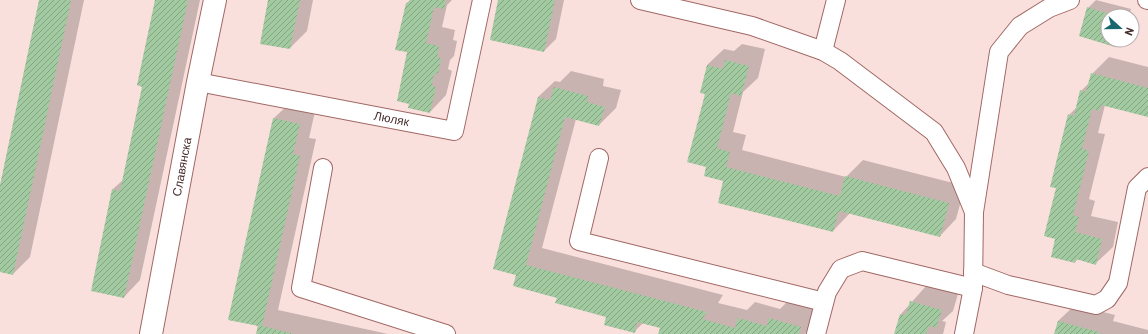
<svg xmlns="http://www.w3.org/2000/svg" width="1148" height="334" font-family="Barlow,sans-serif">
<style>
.shadow{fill:#0003}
.building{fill:url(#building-hatch)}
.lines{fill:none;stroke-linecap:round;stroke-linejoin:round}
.street-casing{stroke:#a06864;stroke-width:20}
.secondary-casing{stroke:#a06864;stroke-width:24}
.street{stroke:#fff;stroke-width:18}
.secondary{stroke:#fff;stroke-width:22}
.labels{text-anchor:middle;stroke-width:3;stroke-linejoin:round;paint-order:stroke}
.street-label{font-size:12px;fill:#482f2e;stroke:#fff}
</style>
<defs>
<pattern id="building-hatch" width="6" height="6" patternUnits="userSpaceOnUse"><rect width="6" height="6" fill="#a2caa0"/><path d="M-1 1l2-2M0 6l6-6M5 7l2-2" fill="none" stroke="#86a483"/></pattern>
</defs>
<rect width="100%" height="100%" fill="#fae0dd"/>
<g class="shadow">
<path d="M 40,0 L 84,0 L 30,257 L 13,274 L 0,271 L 0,190 Z"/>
<path d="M 156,0 L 200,0 L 140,280 L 124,297 L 113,189 L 124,179 L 143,86 Z"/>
<path d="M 269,0 L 313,0 L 307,31 L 290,48 Z"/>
<path d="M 410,0 L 452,0 L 447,5 L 442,27 L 455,30 L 453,40 L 457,41 L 454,56 L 450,60 L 448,69 L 452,71 L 446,95 L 430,112 L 410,103 L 407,3 Z"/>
<path d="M 499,0 L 564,0 L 556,39 L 544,51 Z"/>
<path d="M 1096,0 L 1131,9 L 1129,16 L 1108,16 L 1108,40 L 1120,40 L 1114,46 L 1080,36 L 1088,8 Z"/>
<path d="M 742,44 L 765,49 L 758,78 L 743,92 L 733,132 L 746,135 L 742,150 L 846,177 L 863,160 L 965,186 L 956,219 L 940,236 L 850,213 L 833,231 L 724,181 L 707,166 L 706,93 L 707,65 L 724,49 L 734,51 Z"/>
<path d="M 1109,57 L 1148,67 L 1148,116 L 1105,105 L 1098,133 L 1105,134 L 1089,199 L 1095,201 L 1091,216 L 1118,222 L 1113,247 L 1096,263 L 1078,259 L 1075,262 L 1056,238 L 1057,187 L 1069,115 L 1077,107 L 1081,91 L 1090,82 L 1092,74 Z"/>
<path d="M 571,71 L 604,79 L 603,86 L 621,90 L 616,108 L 599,125 L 576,119 L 542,248 L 723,295 L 718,303 L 747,310 L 755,302 L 780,309 L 787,302 L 817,310 L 812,326 L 805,334 L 659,334 L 661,327 L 644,322 L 634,332 L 607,316 L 517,274 L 538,97 L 555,81 L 560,82 Z"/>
<path d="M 291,102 L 316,107 L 309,138 L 316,139 L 278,310 L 388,334 L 257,334 L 274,118 Z"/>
<path d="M 927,285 L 958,294 L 953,311 L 942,321 L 946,322 L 943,334 L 895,334 L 901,314 Z"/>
<path d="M 1075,305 L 1115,315 L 1113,321 L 1148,330 L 1148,334 L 1055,334 L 1058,321 Z"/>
</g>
<g class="building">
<path d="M 39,0 L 71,0 L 13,275 L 0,272 L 0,185 Z"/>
<path d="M 155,0 L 188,0 L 124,298 L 91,291 L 112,189 L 120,191 L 142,87 L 137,85 Z"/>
<path d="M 268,0 L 300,0 L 290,49 L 260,44 Z"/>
<path d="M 410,0 L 446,0 L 444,9 L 434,7 L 426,43 L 439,46 L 437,57 L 441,58 L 438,74 L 434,73 L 432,86 L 436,87 L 430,113 L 408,108 L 409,104 L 397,101 L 407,52 L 395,50 L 406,3 L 409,2 Z"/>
<path d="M 498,0 L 555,0 L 544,52 L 490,40 Z"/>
<path d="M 1087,7 L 1115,16 L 1108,16 L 1108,40 L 1117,40 L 1115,47 L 1079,36 Z"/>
<path d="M 725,60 L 749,66 L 741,96 L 731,93 L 717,148 L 730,152 L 726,167 L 840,196 L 845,176 L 949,203 L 940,237 L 839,211 L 833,232 L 718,203 L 723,181 L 704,176 L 706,167 L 687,162 L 705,94 L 700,93 L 707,65 L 723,69 Z"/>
<path d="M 1091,73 L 1148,88 L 1148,117 L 1101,105 L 1099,111 L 1092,109 L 1082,149 L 1089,151 L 1073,215 L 1079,217 L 1075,232 L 1102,239 L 1096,265 L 1076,259 L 1075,263 L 1051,257 L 1055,239 L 1044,236 L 1056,188 L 1050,187 L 1068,114 L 1074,116 L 1080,90 L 1086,92 Z"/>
<path d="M 554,87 L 588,96 L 587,102 L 605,107 L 599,126 L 565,117 L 526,265 L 707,312 L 702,319 L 735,328 L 738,318 L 767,326 L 769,318 L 801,327 L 799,334 L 658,334 L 660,328 L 637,322 L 635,333 L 604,325 L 606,317 L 555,303 L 557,298 L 513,286 L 516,275 L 493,269 L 538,97 L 550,100 Z"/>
<path d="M 273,118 L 300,124 L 293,154 L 300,156 L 262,326 L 294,334 L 256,334 L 258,326 L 228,320 Z"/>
<path d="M 910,301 L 942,310 L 936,328 L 929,326 L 926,334 L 894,334 L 900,314 L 906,315 Z"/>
<path d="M 1058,321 L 1099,332 L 1098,334 L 1054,334 Z"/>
</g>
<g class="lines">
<g class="street-casing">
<g id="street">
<path d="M 640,0 L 752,26 L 823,51 L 840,61 L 934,132 L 956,168 L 974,212"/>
<path d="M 1147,0 L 1148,0"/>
<path d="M 823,51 L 836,0"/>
<path id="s1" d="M 198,82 L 454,131 L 482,0"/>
<path d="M 599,158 L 579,241 L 824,302"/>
<path d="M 323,168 L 301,288 L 446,334"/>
<path d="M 973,272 L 1008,285 L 1096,305 L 1107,299 L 1118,283 L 1137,188 L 1148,177"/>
<path d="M 816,334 L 827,292 L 841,269 L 862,261 L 973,288"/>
<path d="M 964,334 L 973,288 L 974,212 L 999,52 L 1020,26 L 1049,8 L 1070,0"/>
</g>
</g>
<g class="secondary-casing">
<g id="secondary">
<path id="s2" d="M 151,334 L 198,82 L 215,0"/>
</g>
</g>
<use href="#street" class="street"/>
<use href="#secondary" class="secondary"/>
</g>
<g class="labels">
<g class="street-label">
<text dy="4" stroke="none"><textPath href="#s1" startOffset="197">Люляк</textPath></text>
<text dy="4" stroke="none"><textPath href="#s2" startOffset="170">Славянска</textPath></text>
</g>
</g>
<g transform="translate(1120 28) rotate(111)"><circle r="19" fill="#ffffff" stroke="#b6acab"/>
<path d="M0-3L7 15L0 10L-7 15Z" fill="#19666d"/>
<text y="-6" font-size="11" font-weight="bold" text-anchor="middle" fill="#482f2e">N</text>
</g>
</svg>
